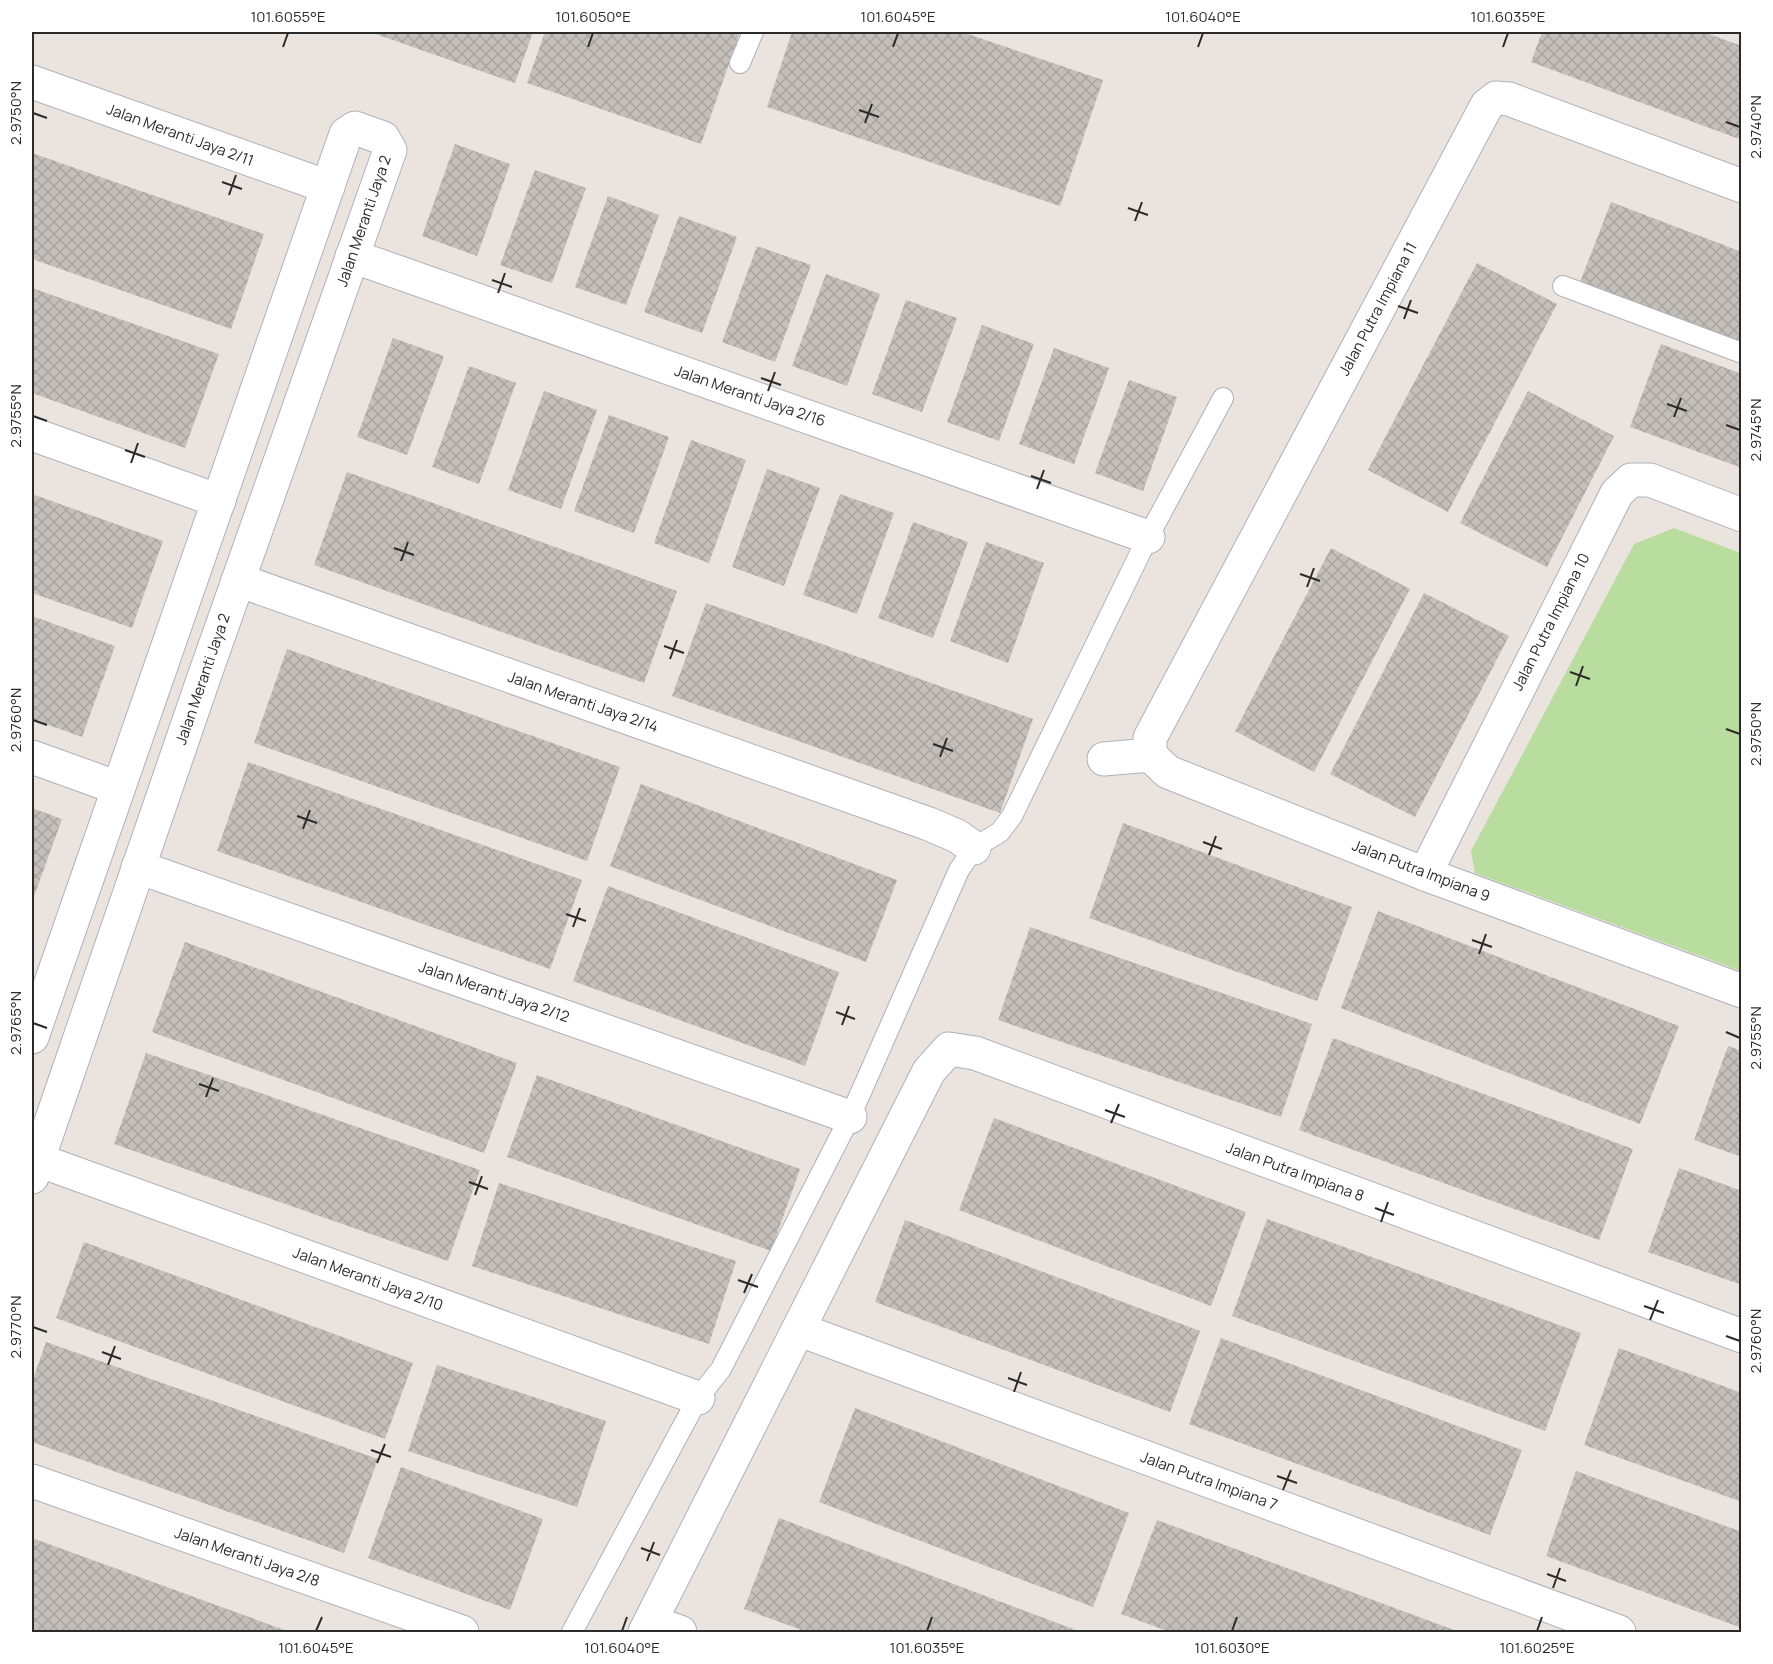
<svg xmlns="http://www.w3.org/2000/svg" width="1773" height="1664" font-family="Manrope,sans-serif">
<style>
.park{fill:#b9dd9f}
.building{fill:url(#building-cross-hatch)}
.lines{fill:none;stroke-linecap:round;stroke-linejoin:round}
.service-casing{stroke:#aeb1ba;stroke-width:22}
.minor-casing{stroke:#aeb1ba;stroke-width:35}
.service{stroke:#fff;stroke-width:20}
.minor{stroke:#fff;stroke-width:33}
.ticks{fill:none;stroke:#2b2b2b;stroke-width:2}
.labels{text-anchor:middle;stroke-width:4.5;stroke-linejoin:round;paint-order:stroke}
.street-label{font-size:15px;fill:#2b2b2b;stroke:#fff}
.neatline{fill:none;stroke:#2b2b2b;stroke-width:2}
.ticks-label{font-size:15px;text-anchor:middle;fill:#2b2b2b}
</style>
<defs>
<pattern id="building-cross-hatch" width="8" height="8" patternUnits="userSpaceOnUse" patternTransform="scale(1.5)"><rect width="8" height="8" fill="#c4bfb9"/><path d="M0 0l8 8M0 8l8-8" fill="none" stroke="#a9a49f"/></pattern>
</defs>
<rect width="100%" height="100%" fill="#ebe4de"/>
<path class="park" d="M 1674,528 L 1741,553 L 1741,971 L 1475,873 L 1471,851 L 1634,544 Z"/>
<g class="building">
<path d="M 370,32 L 533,32 L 515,83 Z"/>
<path d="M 545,32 L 740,32 L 701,144 L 527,83 Z"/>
<path d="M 792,32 L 962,32 L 1103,80 L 1060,206 L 767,107 Z"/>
<path d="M 1542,32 L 1703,32 L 1742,46 L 1742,140 L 1531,62 Z"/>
<path d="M 455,144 L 510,164 L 477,256 L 422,236 Z"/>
<path d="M 32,153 L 264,234 L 231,329 L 32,259 Z"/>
<path d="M 535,170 L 586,188 L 552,283 L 500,265 Z"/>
<path d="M 608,196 L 659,215 L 626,305 L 575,287 Z"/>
<path d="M 1611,202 L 1742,252 L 1742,347 L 1579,285 Z"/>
<path d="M 679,216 L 737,237 L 702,333 L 644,312 Z"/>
<path d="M 757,246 L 811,265 L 775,362 L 722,342 Z"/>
<path d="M 1477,263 L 1557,304 L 1448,512 L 1368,470 Z"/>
<path d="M 826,274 L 880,294 L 847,386 L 792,366 Z"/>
<path d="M 32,288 L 219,354 L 185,448 L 32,393 Z"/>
<path d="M 906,300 L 957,318 L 922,412 L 872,394 Z"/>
<path d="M 982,325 L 1034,344 L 999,441 L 947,422 Z"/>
<path d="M 393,338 L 444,356 L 407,455 L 357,437 Z"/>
<path d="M 1661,344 L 1742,374 L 1742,468 L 1630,427 Z"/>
<path d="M 1054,348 L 1109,368 L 1074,464 L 1019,444 Z"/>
<path d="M 469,366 L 516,383 L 479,484 L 432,467 Z"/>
<path d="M 1129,380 L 1177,397 L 1143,491 L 1095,473 Z"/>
<path d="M 544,391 L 597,410 L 561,509 L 508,490 Z"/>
<path d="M 1528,391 L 1614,436 L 1547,567 L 1460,523 Z"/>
<path d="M 609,415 L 669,437 L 634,533 L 574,511 Z"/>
<path d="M 691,440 L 746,460 L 709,563 L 654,543 Z"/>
<path d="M 767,469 L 820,488 L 784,586 L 732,567 Z"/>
<path d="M 347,472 L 677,591 L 644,683 L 314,565 Z"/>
<path d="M 32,494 L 163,541 L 132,628 L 32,593 Z"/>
<path d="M 840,494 L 894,513 L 857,614 L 803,595 Z"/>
<path d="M 913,522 L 968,542 L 933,638 L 878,618 Z"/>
<path d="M 986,542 L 1044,563 L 1008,663 L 950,641 Z"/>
<path d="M 1331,548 L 1410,589 L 1314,772 L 1235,731 Z"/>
<path d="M 1424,593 L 1509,636 L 1415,817 L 1330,774 Z"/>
<path d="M 706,603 L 1033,719 L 1000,813 L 672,696 Z"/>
<path d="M 32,616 L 115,646 L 82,737 L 32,719 Z"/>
<path d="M 287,649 L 620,767 L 587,861 L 254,743 Z"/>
<path d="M 248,762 L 582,880 L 550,969 L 217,851 Z"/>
<path d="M 641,784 L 897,880 L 866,962 L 610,866 Z"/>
<path d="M 32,808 L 62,819 L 32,902 Z"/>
<path d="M 1123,823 L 1352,907 L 1317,1001 L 1089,918 Z"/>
<path d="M 608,886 L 839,972 L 805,1066 L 573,981 Z"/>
<path d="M 1378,911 L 1679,1026 L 1640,1124 L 1341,1008 Z"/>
<path d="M 1030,927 L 1312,1024 L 1281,1117 L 998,1020 Z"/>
<path d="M 185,942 L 517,1063 L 484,1153 L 152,1032 Z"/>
<path d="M 1333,1038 L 1633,1149 L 1599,1240 L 1299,1130 Z"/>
<path d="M 1728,1046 L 1742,1051 L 1742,1157 L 1694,1140 Z"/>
<path d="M 146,1053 L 480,1170 L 448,1261 L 114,1144 Z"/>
<path d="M 537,1075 L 800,1169 L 771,1251 L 507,1157 Z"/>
<path d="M 994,1118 L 1246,1212 L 1211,1306 L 959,1210 Z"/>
<path d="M 1679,1168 L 1742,1191 L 1742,1285 L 1648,1252 Z"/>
<path d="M 499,1183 L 736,1261 L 709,1344 L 472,1266 Z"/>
<path d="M 1267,1219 L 1581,1333 L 1545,1431 L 1232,1316 Z"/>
<path d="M 905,1220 L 1200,1331 L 1170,1412 L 875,1302 Z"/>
<path d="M 84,1242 L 413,1363 L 385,1439 L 56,1318 Z"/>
<path d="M 1221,1338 L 1522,1450 L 1490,1535 L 1189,1424 Z"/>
<path d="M 46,1342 L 378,1459 L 344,1553 L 32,1442 L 32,1382 Z"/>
<path d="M 1619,1348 L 1742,1393 L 1742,1502 L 1584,1445 Z"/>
<path d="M 437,1365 L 606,1421 L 577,1507 L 408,1451 Z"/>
<path d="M 855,1408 L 1129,1513 L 1093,1607 L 819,1502 Z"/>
<path d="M 401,1467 L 543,1519 L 510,1610 L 368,1558 Z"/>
<path d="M 1576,1471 L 1742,1532 L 1742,1628 L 1546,1556 Z"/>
<path d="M 779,1518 L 1081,1632 L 807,1632 L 744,1609 Z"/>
<path d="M 1157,1520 L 1454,1630 L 1453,1632 L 1170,1632 L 1121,1614 Z"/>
<path d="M 32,1538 L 290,1632 L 32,1632 Z"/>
</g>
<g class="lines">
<g class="service-casing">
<g id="service">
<path d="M 740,63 L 753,32"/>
<path d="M 1563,286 L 1742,353"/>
<path d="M 572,1632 L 698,1398 L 721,1369 L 850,1117 L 959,870 L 974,848 L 1000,832 L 1012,816 L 1148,537 L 1223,398"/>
</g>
</g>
<g class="minor-casing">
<g id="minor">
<path d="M 32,82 L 328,187"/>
<path d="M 352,256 L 1148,537"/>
<path d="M 32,434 L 219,501"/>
<path d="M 238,580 L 929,824 L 957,836 L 974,848"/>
<path d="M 1150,755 L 1150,738 L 1487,105 L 1496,98 L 1509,99 L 1742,186"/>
<path d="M 32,757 L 118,788"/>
<path d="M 1104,759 L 1150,755 L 1168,772 L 1425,874 L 1742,991"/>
<path d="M 138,867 L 850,1117"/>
<path d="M 1425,874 L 1617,493 L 1631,480 L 1650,480 L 1742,515"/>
<path d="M 32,1037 L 346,134 L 355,128 L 383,138 L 390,150 L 203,680 L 32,1177"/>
<path d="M 38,1160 L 698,1398"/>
<path d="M 800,1330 L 1619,1632"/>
<path d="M 32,1481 L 462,1632"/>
<path d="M 651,1622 L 680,1632"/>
<path d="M 645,1632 L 929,1071 L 949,1049 L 975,1053 L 1742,1336"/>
</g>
</g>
<use href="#service" class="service"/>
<use href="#minor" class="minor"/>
</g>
<path class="ticks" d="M 283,47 L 288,33M 588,47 L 593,33M 893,47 L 898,33M 1198,47 L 1203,33M 1503,47 L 1508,33M 859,110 L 879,117M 33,113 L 47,118M 1726,122 L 1740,127M 865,123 L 872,104M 222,182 L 242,189M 229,195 L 236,175M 1128,208 L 1148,215M 1135,221 L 1142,202M 492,280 L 512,287M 498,293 L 505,273M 1398,306 L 1418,313M 1404,319 L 1411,300M 761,378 L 781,385M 768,391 L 775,372M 1667,404 L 1687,411M 33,416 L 47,421M 1674,417 L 1681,398M 1726,425 L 1740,430M 125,450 L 145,457M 131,463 L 138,443M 1031,476 L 1051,483M 1037,489 L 1044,470M 394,548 L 414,555M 401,561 L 408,542M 1300,574 L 1320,581M 1307,587 L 1314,568M 664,646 L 684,653M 670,659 L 677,640M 1570,672 L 1590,679M 1576,686 L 1583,666M 33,720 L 47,725M 1726,729 L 1740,734M 933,744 L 953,751M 940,757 L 947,738M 297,816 L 317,823M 303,829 L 310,810M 1203,842 L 1222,849M 1209,855 L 1216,836M 566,914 L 586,921M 573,927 L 580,908M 1472,940 L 1492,947M 1479,954 L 1486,934M 836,1012 L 855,1019M 33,1023 L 47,1028M 842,1025 L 849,1006M 1726,1032 L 1740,1038M 199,1084 L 219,1091M 206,1097 L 213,1078M 1105,1110 L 1125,1117M 1111,1123 L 1119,1104M 469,1182 L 488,1189M 475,1195 L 482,1176M 1375,1208 L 1394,1215M 1381,1222 L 1388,1202M 738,1280 L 758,1287M 744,1293 L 752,1274M 1644,1306 L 1664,1313M 1650,1320 L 1658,1300M 33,1327 L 47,1332M 1726,1336 L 1740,1341M 102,1352 L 121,1359M 108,1365 L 115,1346M 1008,1378 L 1027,1385M 1014,1392 L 1021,1372M 371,1450 L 391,1457M 377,1463 L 385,1444M 1277,1476 L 1297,1483M 1283,1490 L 1291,1470M 641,1548 L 660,1555M 647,1561 L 654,1542M 1547,1574 L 1566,1581M 1553,1588 L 1560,1568M 316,1631 L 322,1617M 622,1631 L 627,1617M 927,1631 L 932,1617M 1232,1631 L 1237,1617M 1537,1631 L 1542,1617"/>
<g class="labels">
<g class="street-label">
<text transform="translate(180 135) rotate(20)" y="5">Jalan Meranti Jaya 2/11</text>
<text transform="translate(364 221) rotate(-71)" y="5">Jalan Meranti Jaya 2</text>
<text transform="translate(1378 309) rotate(-62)" y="5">Jalan Putra Impiana 11</text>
<text transform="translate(750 396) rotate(19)" y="5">Jalan Meranti Jaya 2/16</text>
<text transform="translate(1551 622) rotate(-63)" y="5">Jalan Putra Impiana 10</text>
<text transform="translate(203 679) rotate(-71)" y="5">Jalan Meranti Jaya 2</text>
<text transform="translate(583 702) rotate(19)" y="5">Jalan Meranti Jaya 2/14</text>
<text transform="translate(1421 871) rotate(21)" y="5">Jalan Putra Impiana 9</text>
<text transform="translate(494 992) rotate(19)" y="5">Jalan Meranti Jaya 2/12</text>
<text transform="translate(1295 1172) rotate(20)" y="5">Jalan Putra Impiana 8</text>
<text transform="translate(368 1279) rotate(20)" y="5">Jalan Meranti Jaya 2/10</text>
<text transform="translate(1209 1481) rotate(20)" y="5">Jalan Putra Impiana 7</text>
<text transform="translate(247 1557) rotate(19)" y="5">Jalan Meranti Jaya 2/8</text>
</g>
</g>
<rect width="1773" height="1664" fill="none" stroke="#ffffff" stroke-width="66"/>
<rect x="33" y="33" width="1707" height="1598" class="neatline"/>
<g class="ticks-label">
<text x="288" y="22">101.6055°E</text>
<text x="593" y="22">101.6050°E</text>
<text x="898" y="22">101.6045°E</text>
<text x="1203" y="22">101.6040°E</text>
<text x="1508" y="22">101.6035°E</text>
<text transform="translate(16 113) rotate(-90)" y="5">2.9750°N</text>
<text transform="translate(1756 127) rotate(-90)" y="5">2.9740°N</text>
<text transform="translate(16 416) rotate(-90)" y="5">2.9755°N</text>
<text transform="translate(1756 430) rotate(-90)" y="5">2.9745°N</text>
<text transform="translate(16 720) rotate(-90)" y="5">2.9760°N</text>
<text transform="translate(1756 734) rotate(-90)" y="5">2.9750°N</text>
<text transform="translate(16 1023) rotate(-90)" y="5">2.9765°N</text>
<text transform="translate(1756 1038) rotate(-90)" y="5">2.9755°N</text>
<text transform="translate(16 1327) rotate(-90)" y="5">2.9770°N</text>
<text transform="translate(1756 1341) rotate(-90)" y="5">2.9760°N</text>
<text x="316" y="1653">101.6045°E</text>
<text x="622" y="1653">101.6040°E</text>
<text x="927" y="1653">101.6035°E</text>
<text x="1232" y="1653">101.6030°E</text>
<text x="1537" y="1653">101.6025°E</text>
</g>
</svg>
